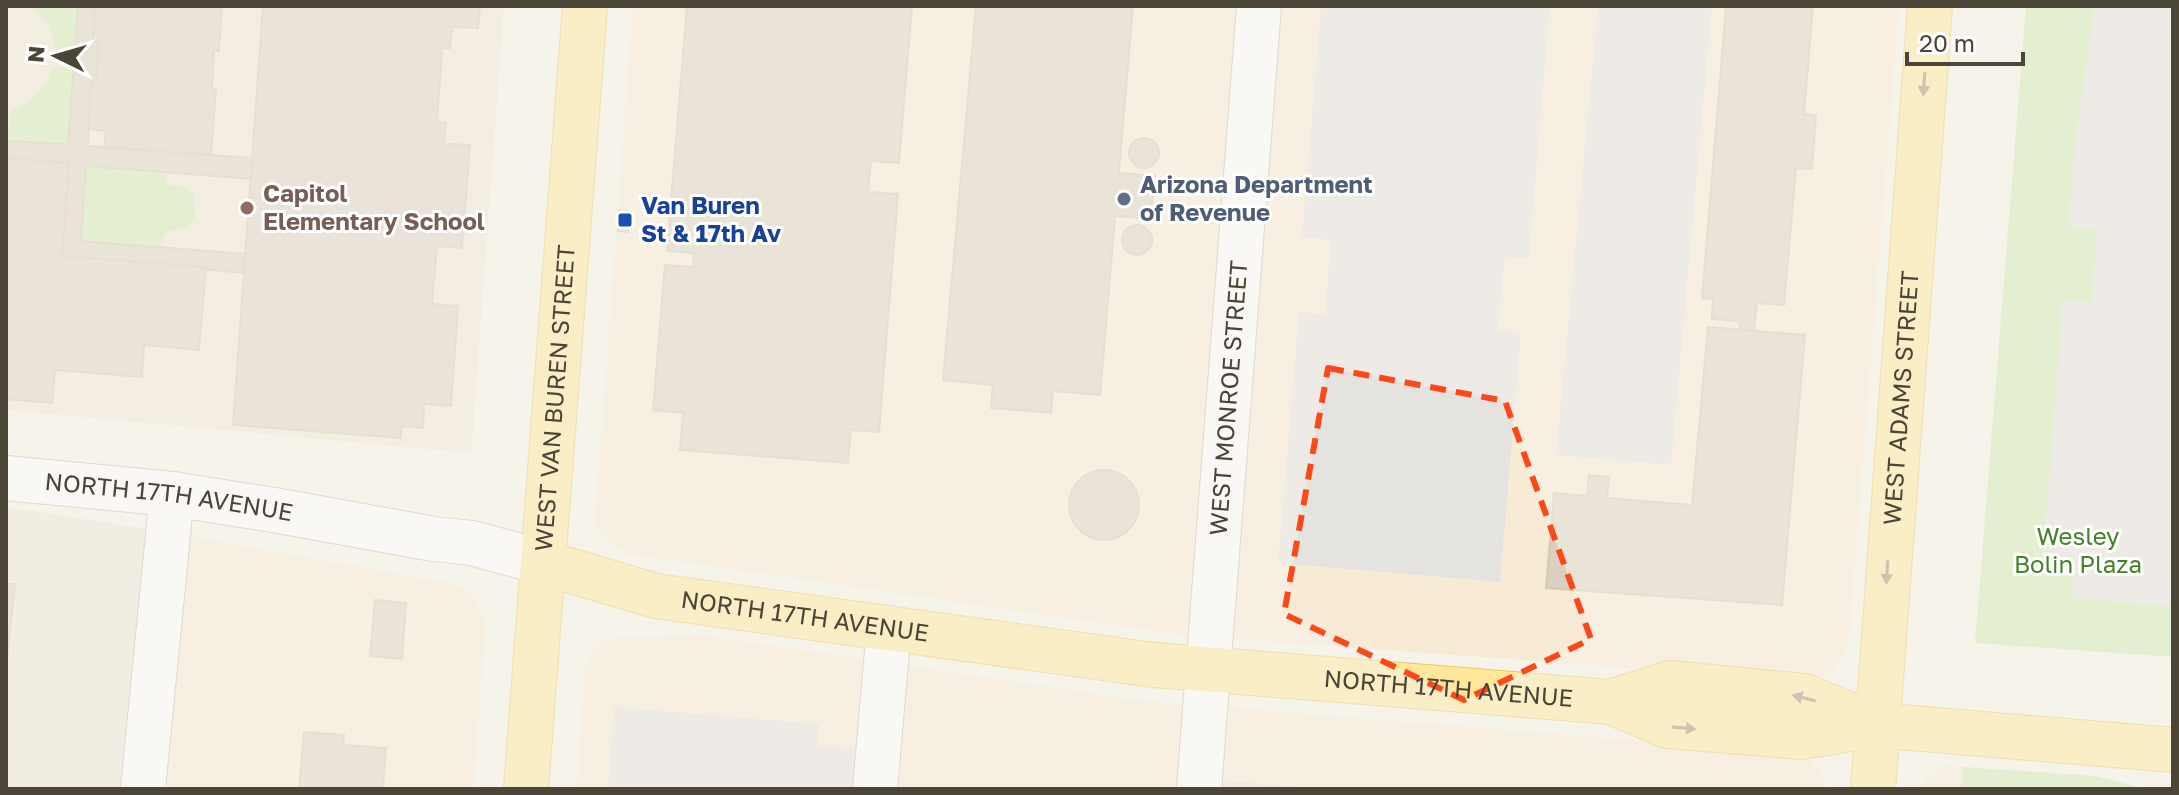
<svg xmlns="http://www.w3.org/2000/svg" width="2179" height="795" font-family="'Golos Text',sans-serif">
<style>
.residential{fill:#eae6d9}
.commercial{fill:#f8ebd6}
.education{fill:#f0e9d5}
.green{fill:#cfecb3}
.parking{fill:#e5e3df}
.building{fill:#d9d0c0;stroke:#d4c9b2;stroke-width:2}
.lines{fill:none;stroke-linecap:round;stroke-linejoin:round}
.minor-casing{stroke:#c2bcad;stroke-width:46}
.major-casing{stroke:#eac965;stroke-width:46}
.minor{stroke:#fff;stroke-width:44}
.major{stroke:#ffe89b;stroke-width:44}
.oneway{fill:#9c8e65}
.marked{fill:none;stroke:#ff4819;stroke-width:6;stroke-dasharray:16 10;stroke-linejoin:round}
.service-dot{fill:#5c6f8a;stroke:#fff;stroke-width:3}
.education-dot{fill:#8d6e63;stroke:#fff;stroke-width:3}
.transit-dot{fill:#1a4fb4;stroke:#fff;stroke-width:3}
.labels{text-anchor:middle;stroke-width:6;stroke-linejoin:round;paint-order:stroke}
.service-label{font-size:24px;font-weight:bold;fill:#4e5e75;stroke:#fff;text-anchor:start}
.education-label{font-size:24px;font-weight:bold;fill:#785e54;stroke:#fff;text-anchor:start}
.transit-label{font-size:24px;font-weight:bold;fill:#164399;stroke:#fff;text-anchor:start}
.street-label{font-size:24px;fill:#4b4538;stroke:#fff}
.park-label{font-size:24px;fill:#448127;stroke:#fff}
</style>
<rect width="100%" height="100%" fill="#f6f3eb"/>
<path class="residential" d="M 6,507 L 155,530 L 134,789 L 6,789 Z"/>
<g class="commercial">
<path d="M 633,6 L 1899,6 L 1849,634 L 1843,657 L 1831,673 L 1814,681 L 1192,636 L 627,554 L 605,539 L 595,523 Z"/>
<path d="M 155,530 L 459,585 L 471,593 L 486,621 L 473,789 L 134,789 Z"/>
<path d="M 699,635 L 1143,701 L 1793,753 L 1811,761 L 1822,773 L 1828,789 L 577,789 L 585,668 L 594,648 L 609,639 Z"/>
<path d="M 1946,766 L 2096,776 L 2145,789 L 1918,789 L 1929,776 Z"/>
</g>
<path class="education" d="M 6,6 L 504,6 L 471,453 L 6,410 Z"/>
<g class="green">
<path d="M 32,6 L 78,6 L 74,51 L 56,49 L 50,27 Z"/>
<path d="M 2026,6 L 2173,6 L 2173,657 L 1975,643 Z"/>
<path d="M 52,67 L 73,68 L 68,144 L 6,141 L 11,110 C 31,105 47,87 52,67 Z"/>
<path d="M 86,166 L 165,173 L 169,185 L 186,187 L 194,196 L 195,216 L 189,226 L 167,232 L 159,247 L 81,241 Z"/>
<path d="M 1963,767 L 2096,776 L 2145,789 L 1961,789 Z"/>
</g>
<g class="parking">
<path d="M 1321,6 L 1550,6 L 1529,258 L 1505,257 L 1498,330 L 1521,333 L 1500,582 L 1278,563 L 1299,312 L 1325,314 L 1331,240 L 1302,237 Z"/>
<path d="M 1598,6 L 1712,6 L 1671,465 L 1556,455 Z"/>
<path d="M 2094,6 L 2173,6 L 2173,606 L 2072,598 L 2075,558 L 2043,556 L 2063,301 L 2092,302 L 2097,230 L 2069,227 L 2074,153 Z"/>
<path d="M 614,707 L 819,724 L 817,746 L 855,749 L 852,789 L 608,789 Z"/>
<path d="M 1220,780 L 1319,789 L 1219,789 Z"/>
</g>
<g class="building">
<path d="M 78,6 L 95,6 L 93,41 L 99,42 L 96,81 L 91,81 L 88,146 L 252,158 L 251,179 L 86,166 L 81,241 L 245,254 L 244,273 L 62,256 L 69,163 L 6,158 L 6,141 L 68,144 Z"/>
<path d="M 95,6 L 222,6 L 219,51 L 214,51 L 212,89 L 216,89 L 211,155 L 104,147 L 106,131 L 88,129 L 91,81 L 96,81 L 99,42 L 93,41 Z"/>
<path d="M 263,6 L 480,6 L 478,28 L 452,27 L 450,48 L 442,48 L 437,122 L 446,123 L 444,144 L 470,145 L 462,248 L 437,246 L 432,304 L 458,306 L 451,406 L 424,404 L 423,428 L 401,426 L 401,438 L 233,425 Z"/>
<path d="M 687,6 L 912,6 L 899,163 L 871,161 L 868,192 L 898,194 L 879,432 L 851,430 L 848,463 L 680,450 L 683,413 L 653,410 L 665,265 L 693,267 L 694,253 L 667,251 Z"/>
<path d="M 976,6 L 1133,6 L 1119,173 L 1155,176 L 1151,219 L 1115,216 L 1100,395 L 1053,391 L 1051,413 L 991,408 L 993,385 L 943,380 Z"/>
<path d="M 1726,6 L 1813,6 L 1804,114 L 1816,115 L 1812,169 L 1796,168 L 1784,305 L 1757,303 L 1754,331 L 1741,330 L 1738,321 L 1712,319 L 1713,299 L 1702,298 Z"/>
<circle cx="1144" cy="153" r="15"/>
<path d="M 6,158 L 69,163 L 62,256 L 206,267 L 199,350 L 144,345 L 142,377 L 55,370 L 52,403 L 6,399 Z"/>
<path d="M 619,210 L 629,211 L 628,232 L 618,231 Z"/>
<circle cx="1137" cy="240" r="15"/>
<path d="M 1708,327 L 1805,335 L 1782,605 L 1546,588 L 1554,493 L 1587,496 L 1589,475 L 1609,477 L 1607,498 L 1692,505 Z"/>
<circle cx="1104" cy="505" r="35"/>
<path d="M 6,584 L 15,584 L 7,658 L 6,658 Z"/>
<path d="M 375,600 L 406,603 L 402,659 L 370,656 Z"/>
<path d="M 304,732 L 344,735 L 343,745 L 386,748 L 383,789 L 299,789 Z"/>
</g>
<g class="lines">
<g class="minor-casing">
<g id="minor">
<path id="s1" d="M 6,478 L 172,494 L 274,510 L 434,539 L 472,543 L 545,563"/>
<path d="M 143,789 L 172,494"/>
<path d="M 875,789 L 889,628"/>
<path id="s2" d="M 1199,789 L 1259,6"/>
</g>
</g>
<g class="major-casing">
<g id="major">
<path id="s3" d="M 545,563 L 656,596 L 1154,665 L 1611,702 L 1668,726 L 1801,737 L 1876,725 L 2173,750"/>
<path d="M 1611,702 L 1670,683 L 1804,696 L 1876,725"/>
<path id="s4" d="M 526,789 L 585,6"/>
<path id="s5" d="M 1873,789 L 1930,6"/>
</g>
</g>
<use href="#minor" class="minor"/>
<use href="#major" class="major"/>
</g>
<defs><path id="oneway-solid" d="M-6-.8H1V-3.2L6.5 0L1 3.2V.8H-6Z" transform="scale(2)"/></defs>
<g class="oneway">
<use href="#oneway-solid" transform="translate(1924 84) rotate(94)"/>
<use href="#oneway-solid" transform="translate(1887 572) rotate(94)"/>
<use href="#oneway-solid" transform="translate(1804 698) rotate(-166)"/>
<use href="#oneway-solid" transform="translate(1684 728) rotate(5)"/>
</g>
<path d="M0 0H2179V795H0ZM 1328,368 L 1505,401 L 1591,639 L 1464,700 L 1284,614 Z" fill="#f6f3eb" fill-opacity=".55" fill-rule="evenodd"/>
<path class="marked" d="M 1328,368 L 1505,401 L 1591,639 L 1464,700 L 1284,614 Z"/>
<circle class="service-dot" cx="1124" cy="199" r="8"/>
<circle class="education-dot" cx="247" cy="208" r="8"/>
<rect class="transit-dot" x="617" y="212" width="16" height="16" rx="4"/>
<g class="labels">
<g class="service-label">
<text x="1140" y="193">Arizona Department<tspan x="1140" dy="28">of Revenue</tspan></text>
</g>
<g class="education-label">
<text x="263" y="202">Capitol<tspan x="263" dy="28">Elementary School</tspan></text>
</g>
<g class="transit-label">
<text x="641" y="214">Van Buren<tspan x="641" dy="28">St &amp; 17th Av</tspan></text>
</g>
<g class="street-label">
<text dy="8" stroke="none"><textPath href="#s2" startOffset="392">WEST MONROE STREET</textPath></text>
<text dy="8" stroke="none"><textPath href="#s5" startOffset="392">WEST ADAMS STREET</textPath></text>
<text dy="8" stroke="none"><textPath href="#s4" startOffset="392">WEST VAN BUREN STREET</textPath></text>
<text dy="8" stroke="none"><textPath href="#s1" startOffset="164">NORTH 17TH AVENUE</textPath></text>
<text dy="8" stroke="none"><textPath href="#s3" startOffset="266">NORTH 17TH AVENUE</textPath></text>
<text dy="8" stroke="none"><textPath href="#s3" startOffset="914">NORTH 17TH AVENUE</textPath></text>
</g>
<g class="park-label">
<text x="2078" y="545">Wesley<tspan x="2078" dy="28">Bolin Plaza</tspan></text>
</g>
</g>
<rect width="2179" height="795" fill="none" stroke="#4b4538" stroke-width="16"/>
<g transform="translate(56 56) rotate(275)" stroke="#ffffff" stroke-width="6" paint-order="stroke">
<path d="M0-6L14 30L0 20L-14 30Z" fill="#4b4538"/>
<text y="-12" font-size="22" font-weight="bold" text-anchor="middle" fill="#4b4538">N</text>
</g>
<path d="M1907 52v12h116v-12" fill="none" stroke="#4b4538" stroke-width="4"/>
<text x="1919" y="52" font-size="24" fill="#4b4538" stroke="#ffffff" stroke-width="6" paint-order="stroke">20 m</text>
</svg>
